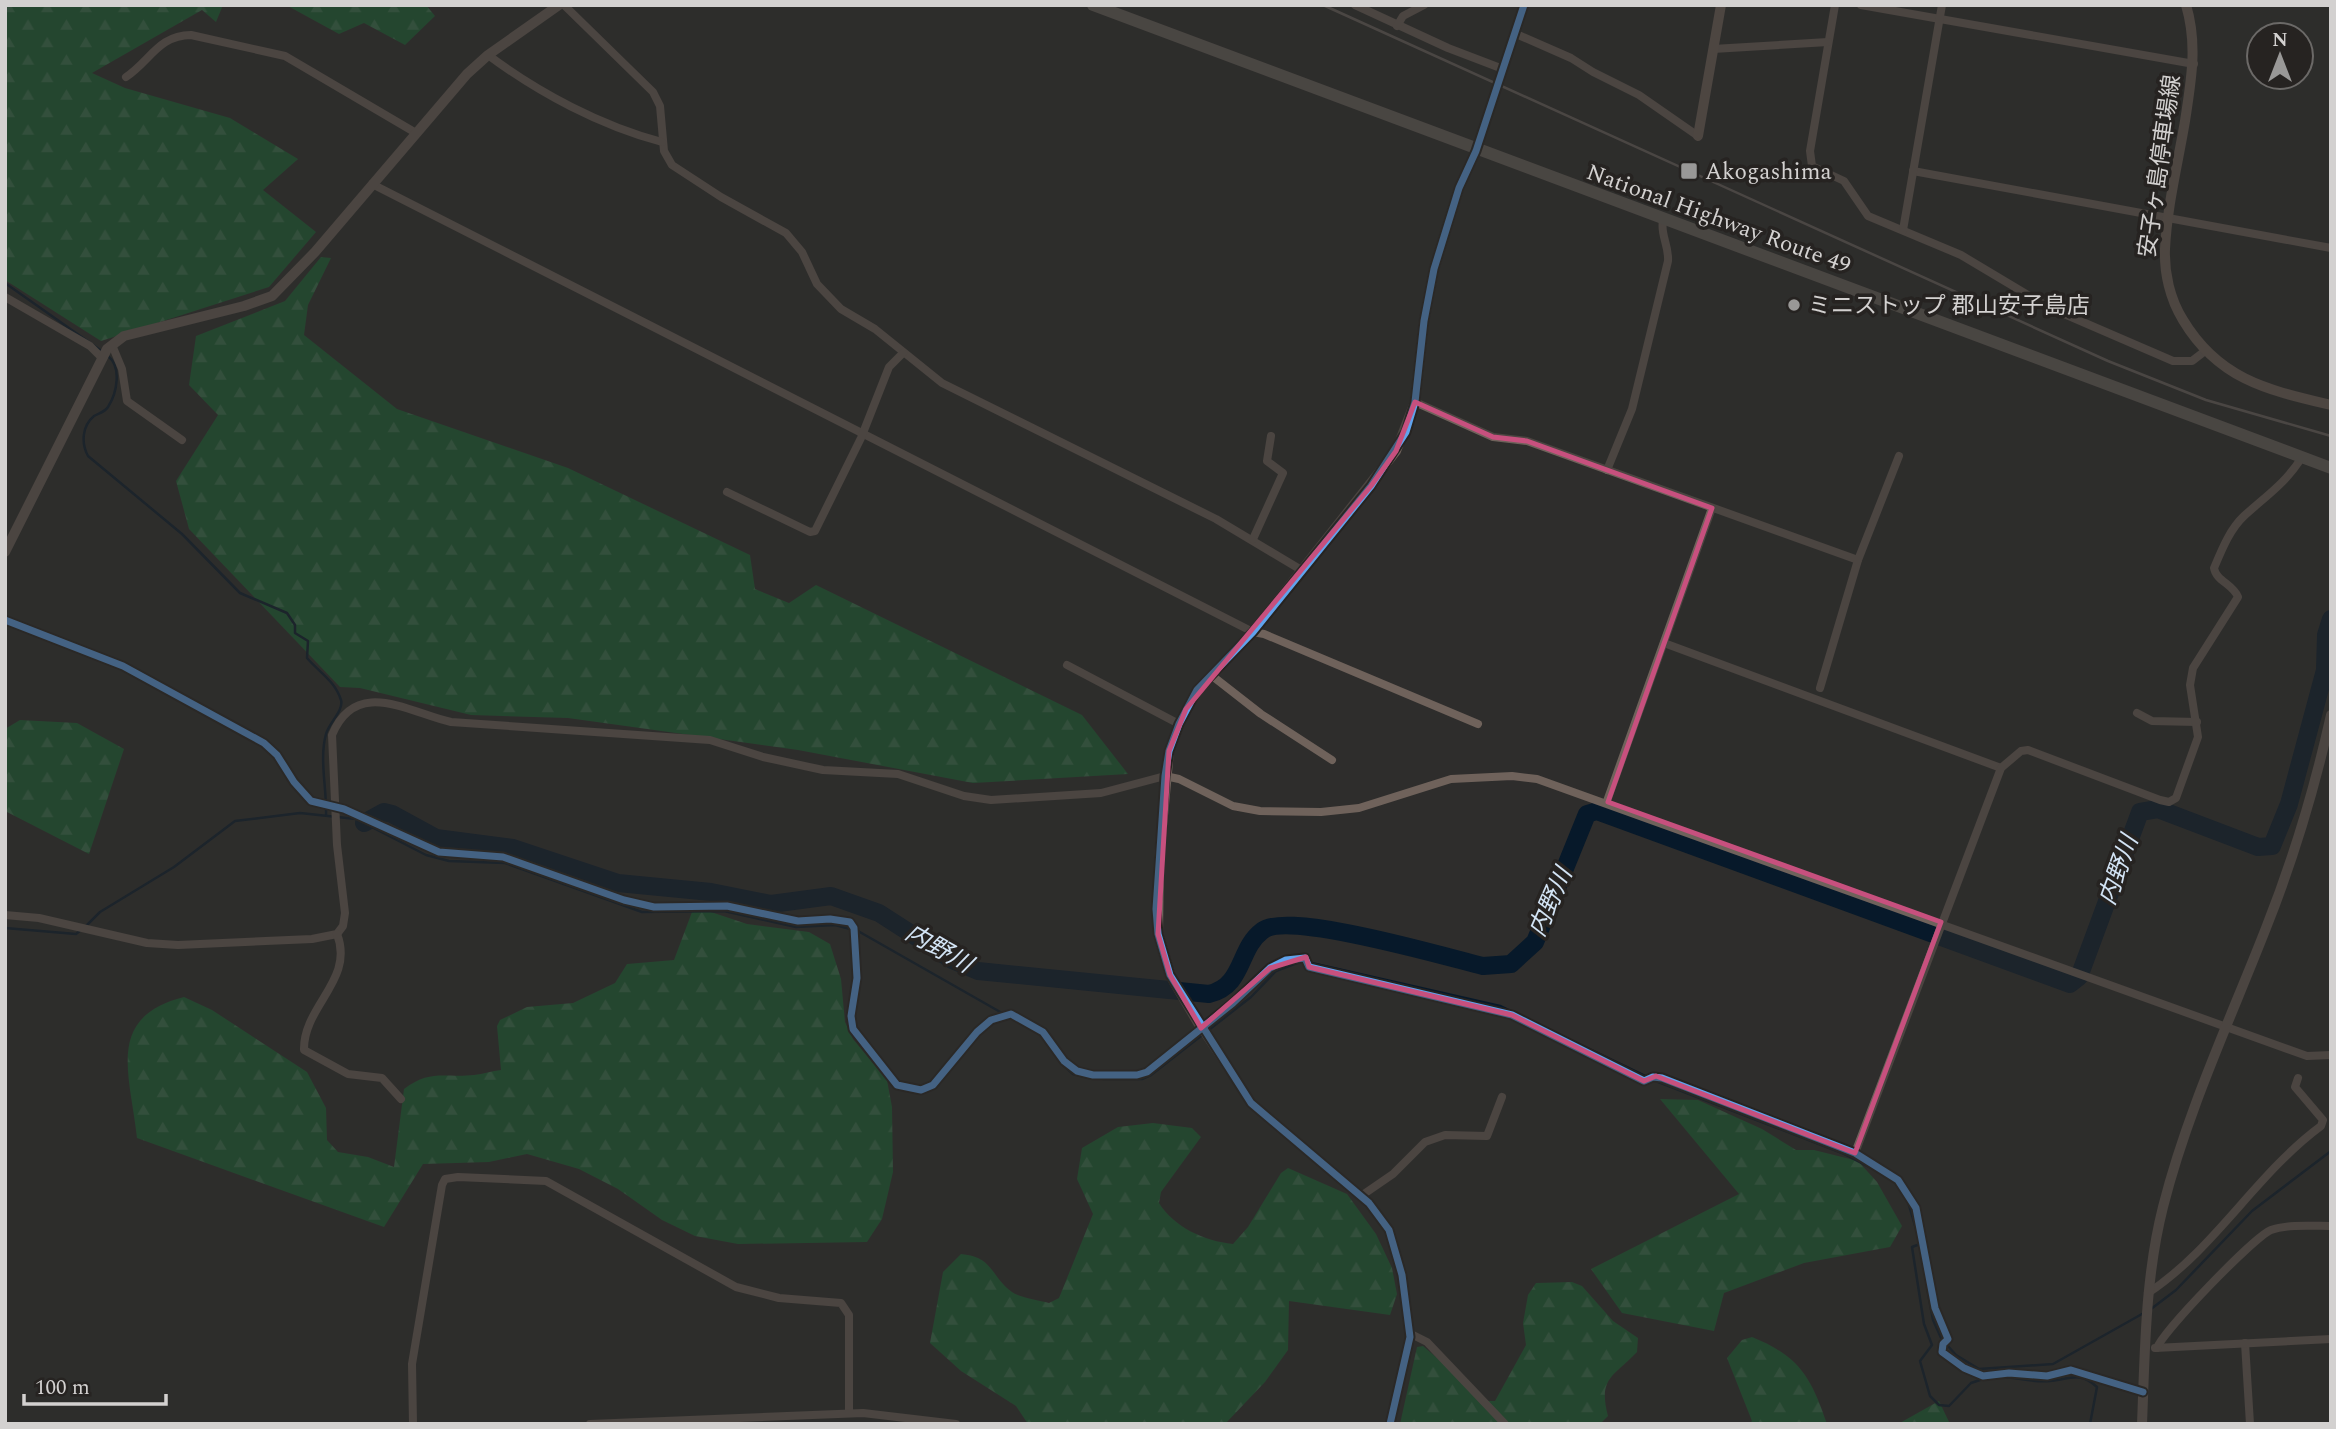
<svg xmlns="http://www.w3.org/2000/svg" width="2336" height="1429" font-family="Spectral,'Noto Sans JP',serif">
<style>
.forest{fill:url(#forest-firs)}
.lines{fill:none;stroke-linecap:round;stroke-linejoin:round}
.stream{stroke:#07192a;stroke-width:2.5}
.river{stroke:#07192a;stroke-width:18}
.minor{stroke:#6f625b;stroke-width:8}
.tertiary{stroke:#6f625b;stroke-width:10}
.secondary{stroke:#73645c;stroke-width:10}
.trunk{stroke:#6c645e;stroke-width:12}
.rail{stroke:#6e6561;stroke-width:2.5}
.cycleway-casing{stroke:#262321;stroke-width:11}
.cycleway{stroke:#60a3ed;stroke-width:7}
.marked{fill:none;stroke:#c7507e;stroke-width:5;stroke-linejoin:round}
.poi-dot{fill:#999897;stroke:#262321;stroke-width:2.5}
.labels{text-anchor:middle;stroke-width:7;stroke-linejoin:round;paint-order:stroke}
.street-label{font-size:23px;fill:#d3d1d0;stroke:#262321}
.poi-label{font-size:23px;fill:#d3d1d0;stroke:#262321;text-anchor:start}
.water-label{font-size:24px;font-style:italic;fill:#d3e4f5;stroke:#262321}
</style>
<defs>
<pattern id="forest-firs" width="22" height="20" patternUnits="userSpaceOnUse" patternTransform="scale(1.75)"><rect width="22" height="20" fill="#1a6434"/><path d="M5 1l3.5 6h-7zM16 11l3.5 6h-7z" fill="#3a7950"/></pattern>
</defs>
<rect width="100%" height="100%" fill="#2e2d2c"/>
<g class="forest">
<path d="M 5,5 L 223,5 L 216,22 L 202,10 L 92,73 L 125,88 L 230,118 L 298,159 L 263,190 L 316,232 L 269,287 L 101,341 L 5,280 Z"/>
<path d="M 286,5 L 426,5 L 435,16 L 405,45 L 364,23 L 339,34 Z"/>
<path d="M 321,257 L 331,258 L 308,305 L 304,335 L 397,409 L 568,468 L 750,555 L 755,589 L 789,603 L 816,585 L 1082,715 L 1128,774 L 973,783 L 798,750 L 568,718 L 471,715 L 360,688 L 340,687 L 189,529 L 176,481 L 218,415 L 189,385 L 196,336 L 285,301 Z"/>
<path d="M 20,720 L 77,723 L 124,749 L 89,854 L 5,811 L 5,729 Z"/>
<path d="M 708,911 L 747,924 L 809,932 L 830,944 L 841,979 L 845,1022 L 853,1039 L 887,1080 L 892,1107 L 893,1172 L 882,1219 L 867,1242 L 738,1244 L 695,1236 L 662,1220 L 618,1189 L 579,1169 L 527,1154 L 489,1162 L 423,1164 L 384,1227 L 137,1138 C 130,1073 105,1017 184,997 L 212,1010 L 307,1072 L 326,1108 L 327,1140 L 338,1152 L 368,1157 L 394,1167 L 404,1089 C 430,1069 444,1078 474,1075 C 483,1074 492,1071 501,1070 L 497,1026 L 500,1020 L 527,1007 L 573,1003 L 615,983 L 627,964 L 674,960 L 692,912 Z"/>
<path d="M 1660,1099 L 1698,1100 L 1762,1129 L 1796,1150 L 1814,1150 L 1858,1161 L 1877,1182 L 1902,1226 L 1890,1247 L 1804,1263 L 1724,1293 L 1714,1331 L 1622,1313 L 1591,1269 L 1739,1194 Z"/>
<path d="M 1153,1123 L 1192,1128 L 1201,1137 L 1161,1192 L 1159,1203 C 1174,1227 1204,1241 1233,1244 L 1248,1227 L 1281,1173 L 1288,1168 L 1347,1194 L 1376,1234 L 1392,1268 L 1397,1294 L 1390,1315 L 1289,1301 L 1288,1350 L 1265,1382 L 1225,1424 L 1028,1424 L 1016,1406 L 961,1371 L 930,1343 L 943,1272 L 961,1254 C 994,1257 990,1276 1012,1292 C 1021,1298 1038,1300 1049,1303 L 1059,1298 L 1093,1214 L 1077,1179 L 1082,1148 L 1118,1127 Z"/>
<path d="M 1572,1282 L 1582,1286 L 1613,1321 L 1638,1338 L 1637,1352 C 1613,1377 1598,1378 1608,1416 L 1600,1424 L 1400,1424 L 1417,1347 L 1423,1346 L 1487,1401 L 1495,1401 L 1526,1345 L 1523,1323 L 1528,1295 L 1536,1283 Z"/>
<path d="M 1752,1337 C 1799,1356 1811,1377 1827,1424 L 1749,1424 L 1752,1421 L 1727,1358 L 1742,1340 Z"/>
<path d="M 1939,1401 L 1950,1424 L 1898,1424 Z"/>
</g>
<g class="lines">
<g class="stream">
<path d="M 5,283 L 103,352"/>
<path d="M 108,356 C 122,367 117,393 108,407 C 105,412 99,413 94,416 C 82,426 81,443 88,456 L 182,534 L 240,593 L 287,613 L 295,625 L 295,633 L 308,641 L 307,658 C 319,672 335,681 341,700 C 344,710 329,723 326,734 C 319,759 327,789 326,815"/>
<path d="M 86,926 L 100,912 L 174,867 L 235,821 L 300,813 L 356,819 L 426,855 L 449,861 L 505,863 L 642,912 L 724,911 L 796,927 L 835,925 L 858,931 L 1002,1013"/>
<path d="M 5,928 L 76,934 L 81,930"/>
<path d="M 1307,962 L 1500,1006 L 1647,1077"/>
<path d="M 1062,1064 L 1073,1074 L 1089,1078"/>
<path d="M 1103,1079 L 1142,1079 L 1151,1075 L 1251,997 L 1276,971 L 1297,963"/>
<path d="M 1653,1080 L 1842,1153 L 1873,1169"/>
<path d="M 1908,1202 L 1916,1229"/>
<path d="M 1920,1244 L 1912,1247 L 1924,1324 L 1932,1345 L 1920,1361 L 1930,1396 L 1939,1405 L 1949,1406 L 1971,1383 L 1983,1379"/>
<path d="M 1927,1287 L 1933,1320 L 1942,1340"/>
<path d="M 2151,1309 L 2176,1290 L 2252,1211 L 2331,1151"/>
<path d="M 1947,1345 L 1956,1355 L 1979,1369 L 2053,1364 L 2142,1314"/>
<path d="M 2004,1377 C 2019,1378 2035,1383 2050,1381 C 2070,1379 2080,1371 2097,1387 L 2090,1424"/>
</g>
<path class="river" d="M 364,823 L 384,812 L 392,814 L 436,838 L 513,848 L 618,883 L 711,892 L 771,904 L 831,896 L 879,913 L 952,960 L 978,971 L 1209,994 C 1244,986 1238,949 1262,931 C 1287,910 1446,957 1483,966 L 1511,964 L 1535,942 L 1587,814 L 1597,811 L 2070,984 L 2079,977 L 2140,812 L 2158,809 L 2258,847 L 2272,846 L 2289,804 L 2325,670 L 2326,635 L 2331,619"/>
<g class="minor">
<path d="M 564,5 L 653,92 L 660,106 L 664,151 L 672,165 L 721,197 L 786,233 L 802,252 L 817,284 L 841,309 L 875,329 L 942,383 L 1216,519 L 1303,571"/>
<path d="M 1355,5 L 1448,48 L 1503,69"/>
<path d="M 1835,5 L 1810,151 L 1812,166 L 1844,181 L 1868,216 L 1961,255 L 2048,307 L 2173,361 L 2192,361 L 2205,351"/>
<path d="M 1861,5 L 2194,64"/>
<path d="M 1397,26 L 1403,16 L 1424,5"/>
<path d="M 1514,33 L 1571,58 L 1593,72 L 1639,95 L 1698,136"/>
<path d="M 1713,49 L 1828,42"/>
<path d="M 488,55 C 539,93 601,126 662,142"/>
<path d="M 126,77 C 150,61 159,35 191,35 L 285,56 L 416,133"/>
<path d="M 1476,151 L 1524,5"/>
<path d="M 1913,171 L 2331,248"/>
<path d="M 372,184 L 1253,632 L 1264,634 L 1478,724"/>
<path d="M 1903,230 L 1942,5"/>
<path d="M 5,297 L 90,346 L 102,358"/>
<path d="M 112,345 L 122,369 L 127,401 L 182,440"/>
<path d="M 1415,402 L 1493,437 L 1527,441 L 1858,560"/>
<path d="M 1607,470 L 1632,409 L 1668,261 C 1669,245 1660,234 1663,221"/>
<path d="M 727,492 L 810,532 L 815,531 L 861,438 L 889,367 L 903,353"/>
<path d="M 1253,539 L 1283,473 L 1267,461 L 1271,436"/>
<path d="M 5,620 L 123,666 L 264,743 L 277,755 L 294,782 L 311,801 L 344,809 L 439,852 L 503,857 L 624,900 L 654,907 L 727,906 L 798,921 L 830,919 L 850,922 L 854,928 L 857,978 L 851,1016 L 853,1029 L 897,1085 L 921,1090 L 933,1085 L 977,1032 L 991,1020 L 1011,1014 L 1043,1032 L 1064,1061 L 1077,1071 L 1093,1075 L 1137,1075 L 1147,1072 L 1233,1003 L 1270,968 L 1286,960 L 1305,958 L 1309,967 L 1512,1015 L 1644,1081 L 1653,1077 L 1662,1078 L 1855,1153 L 1898,1180 L 1916,1208 L 1935,1308 L 1948,1339 L 1943,1344 L 1942,1352 L 1964,1368 L 1983,1376 L 2009,1373 L 2047,1376 L 2071,1370 L 2143,1392"/>
<path d="M 1664,643 L 2001,768"/>
<path d="M 1067,665 L 1179,724"/>
<path d="M 1211,675 L 1261,714 L 1332,760"/>
<path d="M 1820,688 L 1858,560 L 1899,456"/>
<path d="M 2137,713 L 2152,721 L 2197,722"/>
<path d="M 1607,801 L 1712,508"/>
<path d="M 5,915 L 39,918 L 147,943 L 178,945 L 312,939 L 337,934 L 343,926 L 345,913 L 337,845 L 332,735 C 356,676 410,713 451,722 L 710,740 L 763,757 L 823,770 L 898,774 L 964,796 L 991,800 L 1101,793 L 1165,776 L 1179,779 L 1233,806 L 1260,811 L 1321,812 L 1359,808 L 1451,779 L 1512,776 L 1537,779 L 2307,1056 L 2331,1055"/>
<path d="M 337,934 C 355,980 303,1006 304,1050 L 348,1074 L 382,1078 L 401,1099"/>
<path d="M 1201,1028 L 1251,1103 L 1369,1203 L 1389,1230 L 1402,1275 L 1410,1337 L 1390,1424"/>
<path d="M 1855,1153 L 2001,768 L 2021,751 L 2028,750 L 2160,800 L 2169,802 L 2176,798 L 2198,737 L 2190,685 L 2193,668 L 2238,597 C 2233,584 2216,581 2214,568 C 2222,549 2230,529 2244,516 C 2266,496 2286,483 2302,457"/>
<path d="M 1361,1196 L 1393,1174 L 1425,1142 L 1445,1135 L 1487,1136 L 1502,1097"/>
<path d="M 2148,1293 C 2215,1249 2256,1174 2321,1126 L 2323,1120 L 2295,1087 L 2298,1078"/>
<path d="M 1409,1333 L 1427,1342 L 1505,1424"/>
<path d="M 2245,1343 L 2250,1424"/>
<path d="M 2155,1348 L 2331,1339"/>
<path d="M 2157,1348 C 2163,1331 2254,1237 2271,1230 C 2288,1224 2313,1226 2331,1226"/>
<path d="M 413,1424 L 412,1364 L 442,1185 L 445,1179 L 458,1177 L 546,1181 L 736,1287 L 779,1298 L 841,1303 L 849,1315 L 849,1413"/>
<path d="M 590,1424 L 863,1413 L 956,1424"/>
</g>
<g class="tertiary">
<path d="M 5,552 L 107,349 L 124,336 L 244,306 L 272,296 L 315,252 L 467,74 L 488,55 L 559,5"/>
<path d="M 1201,1028 L 1170,975 L 1158,934 L 1159,859 L 1169,751 L 1179,724 L 1197,690 L 1253,632 L 1396,451 L 1415,402 L 1424,321 L 1434,269 L 1459,188 L 1476,151"/>
<path d="M 2142,1424 C 2145,1351 2145,1278 2163,1207 C 2187,1112 2230,1020 2266,928 C 2293,860 2315,787 2331,715"/>
</g>
<g class="secondary">
<path d="M 2186,5 C 2198,45 2191,81 2185,121 C 2178,163 2167,206 2165,249 C 2164,273 2170,299 2183,320 C 2219,380 2268,390 2331,405"/>
<path d="M 1698,136 L 1721,5"/>
</g>
<path class="trunk" d="M 1093,5 L 2331,468"/>
<path class="rail" d="M 1323,5 L 2108,361 L 2206,400 L 2331,436"/>
<g class="cycleway-casing">
<g id="cycleway">
<path d="M 5,620 L 123,666 L 264,743 L 277,755 L 294,782 L 311,801 L 344,809 L 439,852 L 503,857 L 624,900 L 654,907 L 727,906 L 798,921 L 830,919 L 850,922 L 854,928 L 857,978 L 851,1016 L 853,1029 L 897,1085 L 921,1090 L 933,1085 L 977,1032 L 991,1020 L 1011,1014 L 1043,1032 L 1064,1061 L 1077,1071 L 1093,1075 L 1137,1075 L 1147,1072 L 1233,1003 L 1270,968 L 1286,960 L 1305,958 L 1309,967 L 1512,1015 L 1644,1081 L 1653,1077 L 1662,1078 L 1855,1153 L 1898,1180 L 1916,1208 L 1935,1308 L 1948,1339 L 1943,1344 L 1942,1352 L 1964,1368 L 1983,1376 L 2009,1373 L 2047,1376 L 2071,1370 L 2143,1392"/>
<path d="M 1390,1424 L 1410,1337 L 1402,1275 L 1389,1230 L 1369,1203 L 1251,1103 L 1170,975 L 1158,934 L 1156,909 L 1165,776 L 1169,751 L 1179,724 L 1197,690 L 1253,632 L 1371,486 L 1406,432 L 1415,402 L 1424,321 L 1434,269 L 1459,188 L 1476,151 L 1524,5"/>
</g>
</g>
<use href="#cycleway" class="cycleway"/>
</g>
<path d="M0 0H2336V1429H0ZM 1415,402 L 1493,437 L 1527,441 L 1712,508 L 1608,802 L 1941,922 L 1855,1153 L 1656,1076 L 1644,1081 L 1512,1015 L 1309,967 L 1306,957 L 1270,968 L 1201,1028 L 1170,975 L 1158,934 L 1169,751 L 1186,709 L 1371,486 L 1396,451 Z" fill="#2e2d2c" fill-opacity=".55" fill-rule="evenodd"/>
<path class="marked" d="M 1415,402 L 1493,437 L 1527,441 L 1712,508 L 1608,802 L 1941,922 L 1855,1153 L 1656,1076 L 1644,1081 L 1512,1015 L 1309,967 L 1306,957 L 1270,968 L 1201,1028 L 1170,975 L 1158,934 L 1169,751 L 1186,709 L 1371,486 L 1396,451 Z"/>
<g class="poi-dot">
<rect x="1680" y="162" width="18" height="18" rx="3.5"/>
<circle cx="1794" cy="305" r="7"/>
</g>
<g class="labels">
<g class="street-label">
<text transform="translate(2159 166) rotate(-82)" y="8">安子ヶ島停車場線</text>
<text transform="translate(1719 218) rotate(20)" y="8">National Highway Route 49</text>
</g>
<g class="poi-label">
<text x="1705" y="179">Akogashima</text>
<text x="1808" y="313">ミニストップ 郡山安子島店</text>
</g>
<g class="water-label">
<text transform="translate(2118 870) rotate(-70)" y="8">内野川</text>
<text transform="translate(1550 902) rotate(-66)" y="8">内野川</text>
<text transform="translate(939 948) rotate(30)" y="8">内野川</text>
</g>
</g>
<rect width="2336" height="1429" fill="none" stroke="#d3d1d0" stroke-width="14"/>
<g transform="translate(2280 56)"><circle r="33" fill="#262321" stroke="#6b6967" stroke-width="2"/>
<path d="M0-5L12 26L0 18L-12 26Z" fill="#999897"/>
<text y="-10" font-size="19" font-weight="bold" text-anchor="middle" fill="#d3d1d0">N</text>
</g>
<path d="M24 1394v10h142v-10" fill="none" stroke="#d3d1d0" stroke-width="3.5"/>
<text x="35" y="1394" font-size="21" fill="#d3d1d0" stroke="#262321" stroke-width="5" paint-order="stroke">100 m</text>
</svg>
